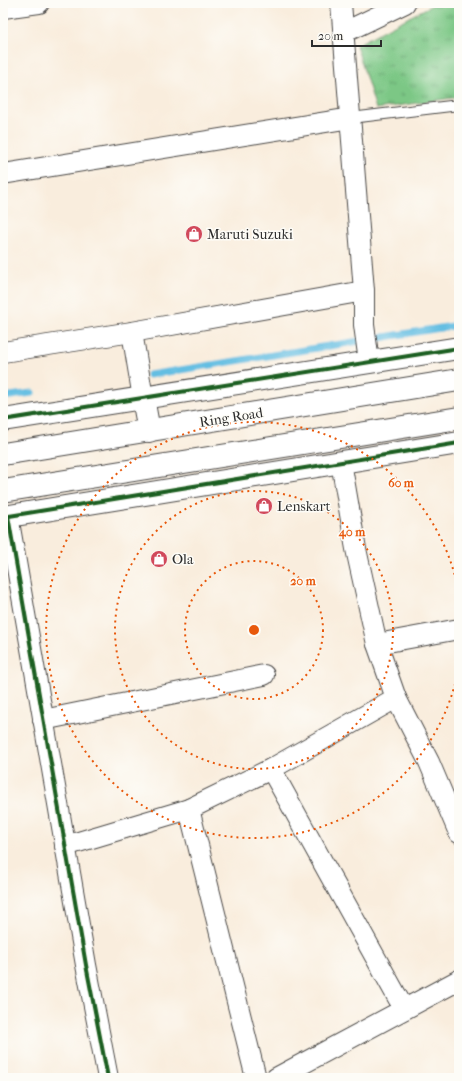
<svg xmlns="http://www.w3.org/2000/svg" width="462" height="1081" font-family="'IM FELL French Canon',serif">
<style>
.park{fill:url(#park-tufts);stroke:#537958}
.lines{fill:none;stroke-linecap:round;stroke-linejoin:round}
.stream{stroke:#64bee2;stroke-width:7}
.lane-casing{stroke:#4a4846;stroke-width:12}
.street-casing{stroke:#4a4846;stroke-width:22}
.secondary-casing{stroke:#4a4846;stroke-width:24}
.highway-casing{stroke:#4a4846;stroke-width:24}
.lane{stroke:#fff;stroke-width:10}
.street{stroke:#fff;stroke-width:20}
.secondary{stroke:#fff;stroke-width:22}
.highway{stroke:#fff;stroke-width:22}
.cycleway-casing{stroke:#fdfcf7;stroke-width:6}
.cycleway{stroke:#1b5e20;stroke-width:4}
.ring{fill:none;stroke:#e8590c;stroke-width:2;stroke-dasharray:2 4}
.labels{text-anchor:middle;stroke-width:3;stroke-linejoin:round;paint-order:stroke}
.poi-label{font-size:14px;fill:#2b2b2b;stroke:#fdfcf7;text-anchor:start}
.street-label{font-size:14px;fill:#2b2b2b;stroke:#fdfcf7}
.centre{fill:#e8590c;stroke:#fdfcf7;stroke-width:2}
.ring-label{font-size:12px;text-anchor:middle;font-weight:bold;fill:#e8590c;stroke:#fdfcf7;stroke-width:3;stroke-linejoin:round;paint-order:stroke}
</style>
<defs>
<pattern id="park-tufts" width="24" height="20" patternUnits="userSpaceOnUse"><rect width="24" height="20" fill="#7bc785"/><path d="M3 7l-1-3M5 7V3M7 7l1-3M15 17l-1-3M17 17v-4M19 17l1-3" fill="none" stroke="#65a26d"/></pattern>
</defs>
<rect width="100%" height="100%" fill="#fdfcf7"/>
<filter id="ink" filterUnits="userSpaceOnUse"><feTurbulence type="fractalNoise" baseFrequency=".025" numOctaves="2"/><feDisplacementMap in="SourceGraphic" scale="8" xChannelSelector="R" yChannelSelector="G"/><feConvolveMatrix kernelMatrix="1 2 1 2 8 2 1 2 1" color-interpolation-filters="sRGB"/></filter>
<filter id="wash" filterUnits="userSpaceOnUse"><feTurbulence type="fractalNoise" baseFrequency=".012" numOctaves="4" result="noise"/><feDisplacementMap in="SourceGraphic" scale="16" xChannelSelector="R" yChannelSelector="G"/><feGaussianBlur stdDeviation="0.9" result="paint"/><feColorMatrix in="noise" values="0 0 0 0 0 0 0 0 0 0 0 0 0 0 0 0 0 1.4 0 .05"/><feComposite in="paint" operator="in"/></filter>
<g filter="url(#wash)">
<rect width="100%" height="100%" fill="#f9eddd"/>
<path class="park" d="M 436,3 L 459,3 L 459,97 L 376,109 L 356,45 Z"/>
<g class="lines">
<g class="stream">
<path d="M 149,375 L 459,325"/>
<path d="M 3,397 L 32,393"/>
</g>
</g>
</g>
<g filter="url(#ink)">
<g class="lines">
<g class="lane-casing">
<path id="lane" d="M 351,118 L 459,105"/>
</g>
<g class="street-casing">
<g id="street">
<path d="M 341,3 L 364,291 L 364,325 L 369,362"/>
<path d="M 3,8 L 39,3"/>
<path d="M 345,32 L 405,3"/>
<path d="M 3,174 L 351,118"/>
<path d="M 132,332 L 143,398"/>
<path d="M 3,352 L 132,332 L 364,291"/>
<path d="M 341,462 L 356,549 L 377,644 L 396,698 L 429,762 L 459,833"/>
<path d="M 8,516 L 86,965 L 108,1078"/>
<path d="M 377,644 L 459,629"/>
<path d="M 43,720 L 264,675"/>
<path d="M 271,769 L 404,1009"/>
<path d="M 189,809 L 256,1078"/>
<path d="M 65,846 L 189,809 L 271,769 L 396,698"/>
<path d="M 276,1078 L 459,980"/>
</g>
</g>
<g class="secondary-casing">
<g id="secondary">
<path d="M 3,420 L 459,348"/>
<path d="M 3,517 L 459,443"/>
</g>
</g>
<g class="highway-casing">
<g id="highway">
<path d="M 143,398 L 149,431"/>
<path d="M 3,454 L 459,380"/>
<path d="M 3,491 L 459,418"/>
</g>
</g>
<use href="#lane" class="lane"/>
<use href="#street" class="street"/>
<use href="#secondary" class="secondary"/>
<use href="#highway" class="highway"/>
<g class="cycleway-casing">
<g id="cycleway">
<path d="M 3,420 L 459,348"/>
<path d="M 8,516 L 86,965 L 108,1078"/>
<path d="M 3,517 L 459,443"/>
</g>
</g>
<use href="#cycleway" class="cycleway"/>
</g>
</g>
<g class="ring">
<circle cx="254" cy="630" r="69"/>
<circle cx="254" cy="630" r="139"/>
<path d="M459 666A208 208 0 1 1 459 594"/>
</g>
<defs>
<g id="shop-disc" transform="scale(0.9)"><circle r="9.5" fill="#d1495b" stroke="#fdfcf7"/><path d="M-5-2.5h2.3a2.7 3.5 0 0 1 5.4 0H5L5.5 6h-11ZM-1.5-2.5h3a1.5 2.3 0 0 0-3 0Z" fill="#fff"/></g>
</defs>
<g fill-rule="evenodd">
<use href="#shop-disc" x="194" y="234"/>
<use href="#shop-disc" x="264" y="506"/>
<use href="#shop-disc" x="159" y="559"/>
</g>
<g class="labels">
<g class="poi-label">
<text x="207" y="239">Maruti Suzuki</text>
<text x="277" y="511">Lenskart</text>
<text x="172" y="564">Ola</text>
</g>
<g class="street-label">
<text transform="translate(231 417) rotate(-9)" y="5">Ring Road</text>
</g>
</g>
<circle cx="254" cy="630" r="6" class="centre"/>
<g class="ring-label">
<text x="401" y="487">60 m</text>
<text x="352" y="536">40 m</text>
<text x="303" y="585">20 m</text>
</g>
<rect width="462" height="1081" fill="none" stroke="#fdfcf7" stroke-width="16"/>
<path d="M312 40v6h69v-6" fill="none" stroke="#2b2b2b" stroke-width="2"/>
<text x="318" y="40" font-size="12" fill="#2b2b2b" stroke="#fdfcf7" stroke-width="3" paint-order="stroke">20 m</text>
</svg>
